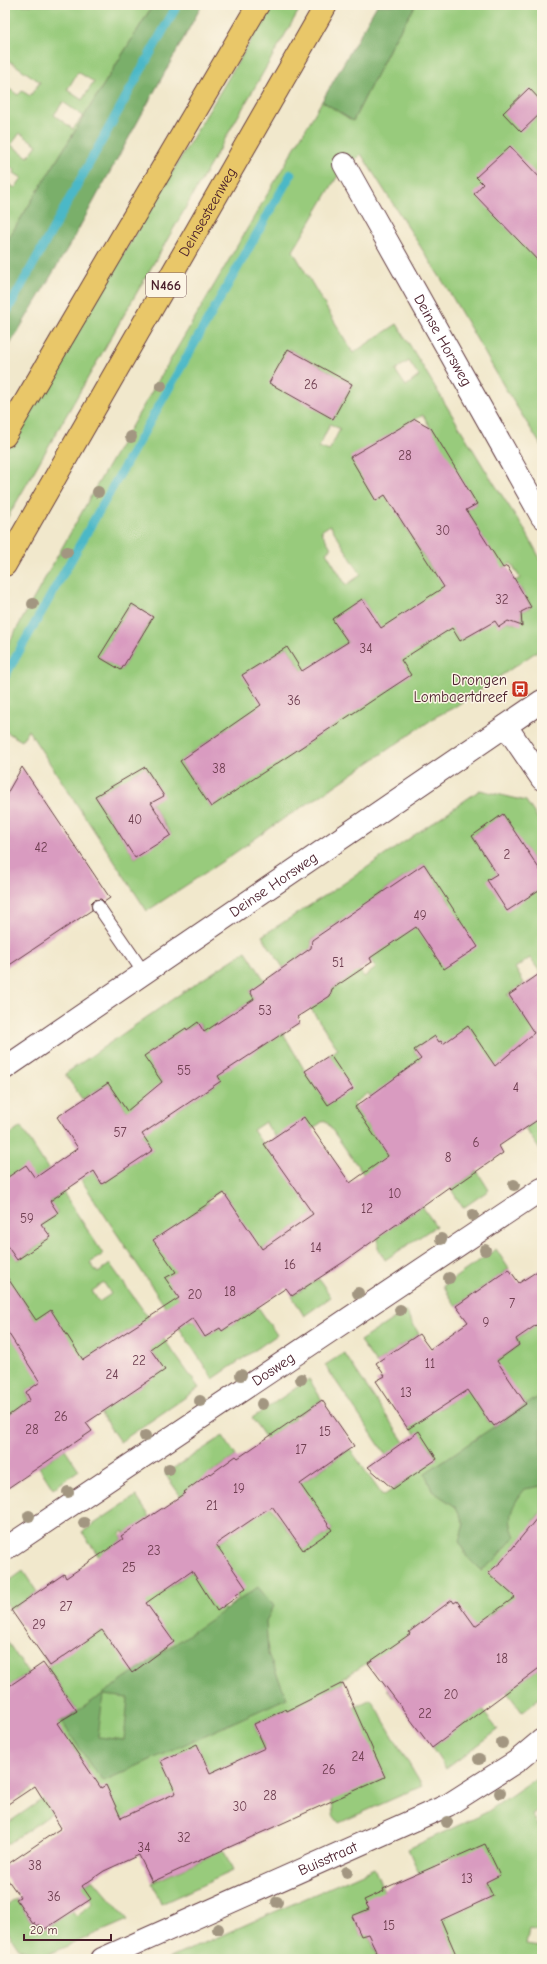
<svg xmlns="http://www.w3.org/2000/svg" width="547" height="1964" font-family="'Comic Neue',sans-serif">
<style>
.green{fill:#98cb7b;stroke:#717553;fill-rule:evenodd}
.forest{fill:#7aaf6b;stroke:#62674b;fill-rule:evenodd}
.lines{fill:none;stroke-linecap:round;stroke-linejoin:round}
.stream{stroke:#4bb8c7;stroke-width:9}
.building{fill:#d99bc0}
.service-casing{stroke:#633d43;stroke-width:14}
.minor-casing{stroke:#633d43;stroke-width:24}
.tertiary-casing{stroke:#633d43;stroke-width:24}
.trunk-casing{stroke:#633d43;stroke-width:24}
.service{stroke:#fff;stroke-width:12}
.minor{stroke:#fff;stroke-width:22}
.tertiary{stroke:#fff;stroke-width:22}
.trunk{stroke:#e9c769;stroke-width:22}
.tree{fill:#a29681}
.labels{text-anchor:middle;stroke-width:3;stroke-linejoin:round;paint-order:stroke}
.number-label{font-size:13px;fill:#6e3e50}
.shield{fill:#fcf5e5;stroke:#7f5f63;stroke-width:1}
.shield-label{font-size:14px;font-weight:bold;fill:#4a1f2b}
.street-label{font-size:15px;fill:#4a1f2b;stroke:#fcf5e5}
.poi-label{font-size:15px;fill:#4a1f2b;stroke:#fcf5e5;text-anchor:end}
</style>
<rect width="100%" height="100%" fill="#fcf5e5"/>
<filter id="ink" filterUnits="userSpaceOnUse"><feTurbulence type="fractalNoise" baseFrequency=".025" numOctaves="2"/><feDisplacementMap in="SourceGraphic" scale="8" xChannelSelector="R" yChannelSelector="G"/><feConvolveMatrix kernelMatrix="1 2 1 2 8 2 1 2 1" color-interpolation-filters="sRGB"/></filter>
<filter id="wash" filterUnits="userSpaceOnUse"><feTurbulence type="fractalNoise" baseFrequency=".012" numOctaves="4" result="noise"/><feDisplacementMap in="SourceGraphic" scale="16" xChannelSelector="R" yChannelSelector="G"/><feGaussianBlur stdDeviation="0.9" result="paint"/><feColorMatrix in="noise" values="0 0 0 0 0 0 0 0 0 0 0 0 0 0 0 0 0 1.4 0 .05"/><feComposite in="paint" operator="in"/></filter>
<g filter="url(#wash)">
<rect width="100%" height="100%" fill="#f1e8cc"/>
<g class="green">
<path d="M 8,5 L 153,5 L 5,244 L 5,185 L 7,183 L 15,188 L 22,178 L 14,173 L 15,170 L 5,163 L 5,86 L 18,95 L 22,91 L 30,96 L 40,82 L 5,58 L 5,9 ZM 78,72 L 94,82 L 82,100 L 67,90 ZM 63,102 L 83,116 L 73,129 L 54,115 ZM 20,133 L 37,145 L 28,157 L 11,145 Z"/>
<path d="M 272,5 L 302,5 L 5,522 L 5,452 Z"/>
<path d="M 416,5 L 542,5 L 542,447 L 505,388 L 447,288 L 361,154 L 337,177 L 293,251 L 353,353 L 397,324 L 486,471 L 526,532 L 542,562 L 542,648 L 453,708 L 437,716 L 320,796 L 286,817 L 226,859 L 147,911 L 28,730 L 22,741 L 5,731 L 5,650 L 97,485 L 322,101 L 353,121 L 395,38 ZM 289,349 L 352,384 L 333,418 L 270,383 ZM 409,361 L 419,376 L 406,386 L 395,370 ZM 423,415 L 448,458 L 376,500 L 366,448 ZM 330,424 L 340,429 L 329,451 L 319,447 ZM 463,483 L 477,504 L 466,510 L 484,539 L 433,571 L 402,522 ZM 330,525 L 361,575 L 346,585 L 326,552 L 331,548 L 321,531 ZM 511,563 L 520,578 L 512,583 L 521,589 L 531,607 L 521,612 L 522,619 L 515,624 L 508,621 L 499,627 L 489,611 L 480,629 L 460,641 L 439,606 ZM 362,599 L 410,675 L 361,706 L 328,654 L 348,642 L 333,619 ZM 132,604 L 153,617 L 121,670 L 99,657 ZM 287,647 L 337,724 L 294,752 L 243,675 ZM 227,728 L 259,774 L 211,807 L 180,761 ZM 145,767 L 163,795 L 151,803 L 171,834 L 135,858 L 95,796 L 120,781 L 126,790 L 129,777 Z"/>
<path d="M 480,790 L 526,801 L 542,825 L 542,873 L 503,815 L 472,836 L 497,874 L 488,880 L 542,888 L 542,971 L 540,972 L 530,958 L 515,968 L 524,983 L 507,995 L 509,995 L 531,1028 L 537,1033 L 512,1052 L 491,1078 L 446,1042 L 443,1044 L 441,1041 L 439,1042 L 435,1036 L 414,1050 L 418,1056 L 424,1052 L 426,1056 L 409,1067 L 424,1089 L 370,1096 L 368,1093 L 353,1104 L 392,1161 L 367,1179 L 325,1120 L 287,1146 L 313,1214 L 261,1250 L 222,1190 L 207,1200 L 209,1203 L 193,1213 L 191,1261 L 166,1278 L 187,1310 L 185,1315 L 189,1322 L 195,1321 L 205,1337 L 220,1328 L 222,1331 L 258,1307 L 277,1335 L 213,1379 L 72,1166 L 84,1157 L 102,1184 L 153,1150 L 108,1083 L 82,1099 L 65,1074 L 183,992 L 246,951 L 265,981 L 250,991 L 254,999 L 220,1021 L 245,1058 L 283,1033 L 305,1071 L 348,1083 L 329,1055 L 338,1049 L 262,936 L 340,886 ZM 424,864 L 450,903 L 399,938 L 373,898 ZM 343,918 L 376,968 L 364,977 L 359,970 L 332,989 L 330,996 L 326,998 L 299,956 L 311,948 L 312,940 ZM 198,1022 L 217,1050 L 206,1058 L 221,1081 L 178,1110 L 160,1084 L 162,1082 L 145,1056 L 186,1028 L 187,1030 ZM 265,1122 L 275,1137 L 277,1135 L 282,1142 L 268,1152 L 253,1130 Z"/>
<path d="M 542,1117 L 542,1153 L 525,1128 Z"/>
<path d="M 21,1127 L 103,1254 L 90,1263 L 98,1273 L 110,1264 L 199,1388 L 120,1442 L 16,1291 L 6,1298 L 5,1309 L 5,1243 L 18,1260 L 51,1237 L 41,1224 L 58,1213 L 50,1201 L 61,1193 L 46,1171 L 35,1178 L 5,1179 L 5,1138 ZM 104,1283 L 111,1294 L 99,1302 L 92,1291 ZM 136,1325 L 164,1370 L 114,1404 L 84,1360 Z"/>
<path d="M 477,1171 L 489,1190 L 463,1208 L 451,1189 Z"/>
<path d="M 422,1206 L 436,1226 L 385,1260 L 378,1248 L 378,1237 Z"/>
<path d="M 496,1249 L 509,1269 L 456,1306 L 443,1286 Z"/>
<path d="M 319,1279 L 331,1297 L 304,1316 L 292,1296 Z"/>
<path d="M 405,1311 L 419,1334 L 376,1363 L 360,1341 Z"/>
<path d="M 542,1321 L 542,1513 L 541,1512 L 533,1522 L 542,1528 L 519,1607 L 510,1601 L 490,1615 L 467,1636 L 469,1618 L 452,1600 L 409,1632 L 427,1657 L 419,1679 L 394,1698 L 387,1689 L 392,1686 L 378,1663 L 371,1667 L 367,1663 L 342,1679 L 343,1683 L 325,1692 L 337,1716 L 371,1699 L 422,1786 L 339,1823 L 333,1815 L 332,1800 L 286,1709 L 254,1724 L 265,1748 L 210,1773 L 197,1745 L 161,1762 L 163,1765 L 167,1763 L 194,1783 L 233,1871 L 161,1904 L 152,1883 L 210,1856 L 187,1806 L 73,1861 L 87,1883 L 93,1879 L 128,1920 L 46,1955 L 20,1950 L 5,1928 L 5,1906 L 16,1899 L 33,1924 L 34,1923 L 37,1927 L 41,1925 L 45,1929 L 60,1919 L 66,1901 L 76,1916 L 93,1903 L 48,1837 L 62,1829 L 85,1791 L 5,1846 L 5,1825 L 88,1768 L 73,1747 L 46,1766 L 51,1774 L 21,1796 L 5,1771 L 5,1755 L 77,1711 L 48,1669 L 50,1667 L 42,1655 L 68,1637 L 75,1648 L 101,1631 L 108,1638 L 133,1673 L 148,1663 L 147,1661 L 157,1640 L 82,1532 L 136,1496 L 150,1517 L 125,1534 L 124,1531 L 120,1534 L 123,1539 L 102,1554 L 164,1591 L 192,1571 L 225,1610 L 238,1599 L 215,1545 L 245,1524 L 267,1502 L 303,1550 L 332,1530 L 314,1504 L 312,1505 L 252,1418 L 309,1379 L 322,1400 L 299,1415 L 296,1415 L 294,1417 L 295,1418 L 273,1434 L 305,1481 L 350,1449 L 383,1496 L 404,1482 L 325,1365 L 344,1353 L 422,1469 L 437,1458 L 423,1438 L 419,1439 L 406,1422 L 436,1402 L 440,1409 L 455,1398 L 461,1378 L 477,1400 L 475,1401 L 489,1423 L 491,1422 L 494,1426 L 526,1404 L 496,1362 L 519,1345 L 516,1339 Z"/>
<path d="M 8,1333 L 17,1346 L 51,1375 L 26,1392 L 30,1400 L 5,1418 L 5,1336 Z"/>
<path d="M 223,1436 L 236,1456 L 184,1492 L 200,1517 L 197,1519 L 165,1474 Z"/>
<path d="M 65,1449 L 79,1470 L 53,1489 L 39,1467 Z"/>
<path d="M 23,1571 L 37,1592 L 11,1610 L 5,1601 L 5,1584 Z"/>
<path d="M 5,1638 L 28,1673 L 5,1689 Z"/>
<path d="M 542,1666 L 542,1696 L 522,1712 L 507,1692 Z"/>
<path d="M 482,1710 L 498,1730 L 446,1769 L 432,1748 Z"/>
<path d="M 542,1774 L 542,1809 L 532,1815 L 542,1831 L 542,1932 L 529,1929 L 526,1945 L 541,1947 L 542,1959 L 458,1959 L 408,1849 L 487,1812 ZM 450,1857 L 486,1882 L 493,1896 L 451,1901 L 434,1865 Z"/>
<path d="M 374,1868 L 387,1898 L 365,1900 L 369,1909 L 353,1916 L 361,1936 L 368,1934 L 378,1956 L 426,1935 L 437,1959 L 168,1959 Z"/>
</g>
<g class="forest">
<path d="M 153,5 L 202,5 L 73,239 L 5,353 L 5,244 Z"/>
<path d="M 377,5 L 416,5 L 395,38 L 353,121 L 322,101 Z"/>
<path d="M 538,1397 L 542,1403 L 542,1486 L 525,1489 C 513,1504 505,1517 515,1536 L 497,1558 L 481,1571 L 467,1557 L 459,1541 L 464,1524 L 456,1507 L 432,1491 L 425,1473 Z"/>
<path d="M 258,1587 L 274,1606 L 266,1621 L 268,1654 L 287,1698 L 104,1781 L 91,1766 L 62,1722 ZM 103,1695 L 128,1698 L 124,1740 L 98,1737 Z"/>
</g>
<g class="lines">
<g class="stream">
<path d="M 5,315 L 175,9"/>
<path d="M 5,676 L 291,174"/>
</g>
</g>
<g id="blocks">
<g class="building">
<path d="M 529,88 L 542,102 L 542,112 L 521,132 L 503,113 Z"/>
<path d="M 510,146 L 542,180 L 542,265 L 474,194 L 483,184 L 476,177 Z"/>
<path d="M 288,349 L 352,384 L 333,419 L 269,383 Z"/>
<path d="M 415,419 L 431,428 L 477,504 L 466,510 L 503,568 L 507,566 L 531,607 L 521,612 L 522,626 L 508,621 L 499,627 L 495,621 L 460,641 L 452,628 L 401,660 L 411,675 L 211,807 L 180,761 L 261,705 L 242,675 L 287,647 L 302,671 L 348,642 L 332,619 L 362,599 L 381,628 L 444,587 L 385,495 L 376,501 L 350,457 Z"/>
<path d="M 132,604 L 153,617 L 121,670 L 99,657 Z"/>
<path d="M 22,767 L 110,898 L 104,902 L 101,899 L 94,900 L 91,903 L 92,910 L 5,968 L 5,797 Z"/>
<path d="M 145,767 L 164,796 L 151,803 L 171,835 L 135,858 L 95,796 Z"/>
<path d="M 503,814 L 542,873 L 542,888 L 507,911 L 487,880 L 497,874 L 472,836 Z"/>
<path d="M 424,864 L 478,947 L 444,969 L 416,927 L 370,958 L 372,962 L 332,989 L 330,996 L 297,1017 L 300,1022 L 218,1076 L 221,1081 L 142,1134 L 153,1150 L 102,1184 L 94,1171 L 50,1201 L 58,1213 L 41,1224 L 51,1237 L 17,1260 L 5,1243 L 5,1179 L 26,1165 L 35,1178 L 78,1148 L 57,1117 L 108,1083 L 127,1111 L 162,1082 L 144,1056 L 186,1028 L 187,1030 L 198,1022 L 204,1032 L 254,999 L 250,991 L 311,948 L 312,940 Z"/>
<path d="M 542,972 L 542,1117 L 499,1146 L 503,1153 L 451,1189 L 449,1187 L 345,1261 L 292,1296 L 286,1288 L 222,1331 L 220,1328 L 205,1337 L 193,1318 L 150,1349 L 165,1370 L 86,1423 L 92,1431 L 5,1490 L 5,1418 L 30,1400 L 26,1392 L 40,1382 L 5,1328 L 5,1274 L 36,1320 L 51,1310 L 83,1360 L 179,1298 L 165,1278 L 176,1272 L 153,1240 L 224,1193 L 262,1249 L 313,1214 L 264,1144 L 304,1117 L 350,1183 L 388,1156 L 355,1107 L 421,1059 L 414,1050 L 435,1036 L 439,1042 L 441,1041 L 443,1044 L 468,1026 L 495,1066 L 534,1033 L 509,995 Z"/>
<path d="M 330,1055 L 353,1089 L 328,1105 L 305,1071 Z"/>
<path d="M 542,1268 L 542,1321 L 516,1339 L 519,1345 L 497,1361 L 526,1404 L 494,1426 L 491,1422 L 490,1423 L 468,1390 L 408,1429 L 376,1381 L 385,1376 L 376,1363 L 419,1334 L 430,1349 L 468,1322 L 456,1306 L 509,1269 L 519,1283 Z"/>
<path d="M 322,1400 L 354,1446 L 300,1484 L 332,1530 L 303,1550 L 272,1506 L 216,1544 L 246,1588 L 236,1595 L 237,1597 L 217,1611 L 192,1571 L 146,1603 L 174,1642 L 132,1673 L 102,1630 L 50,1666 L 11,1610 L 64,1574 L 66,1578 L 123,1539 L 121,1536 L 185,1493 L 184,1492 L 210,1473 L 211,1474 L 236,1456 L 238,1458 Z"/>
<path d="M 419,1431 L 437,1459 L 393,1489 L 368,1467 Z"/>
<path d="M 542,1512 L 542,1666 L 432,1748 L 368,1663 L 410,1634 L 409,1632 L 452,1600 L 454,1603 L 457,1601 L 475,1626 L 515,1597 L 488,1573 L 501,1562 Z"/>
<path d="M 43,1663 L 77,1711 L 57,1723 L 101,1788 L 106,1785 L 121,1818 L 176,1793 L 161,1761 L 197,1744 L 210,1773 L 265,1748 L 254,1724 L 286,1709 L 287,1711 L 343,1683 L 385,1777 L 152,1882 L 139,1855 L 104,1871 L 82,1886 L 91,1899 L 45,1929 L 41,1925 L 37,1927 L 34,1923 L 33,1924 L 16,1899 L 20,1897 L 5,1876 L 5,1866 L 61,1828 L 35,1786 L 5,1806 L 5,1689 Z"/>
<path d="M 485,1844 L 500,1875 L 486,1882 L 493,1896 L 441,1920 L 458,1959 L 380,1959 L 368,1934 L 361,1936 L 352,1916 L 369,1909 L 364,1900 L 384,1891 L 383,1889 Z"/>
</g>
</g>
</g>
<g filter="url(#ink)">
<use href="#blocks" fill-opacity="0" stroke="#633d43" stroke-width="1"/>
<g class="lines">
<g class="service-casing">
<path id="service" d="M 98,906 L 144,973"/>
</g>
<g class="minor-casing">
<g id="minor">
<path id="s1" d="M 344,164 L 542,517"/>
<path d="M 506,726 L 542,779"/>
<path id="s2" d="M 5,1549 L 542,1189"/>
<path id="s3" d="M 102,1959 L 448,1805 L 517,1761 L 542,1740"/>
</g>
</g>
<g class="tertiary-casing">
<g id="tertiary">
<path id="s4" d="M 5,1068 L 542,701"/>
</g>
</g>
<g class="trunk-casing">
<g id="trunk">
<path d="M 5,436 L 258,5"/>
<path id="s5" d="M 5,565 L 326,5"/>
</g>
</g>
<use href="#service" class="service"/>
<use href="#minor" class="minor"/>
<use href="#tertiary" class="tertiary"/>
<use href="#trunk" class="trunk"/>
</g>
<g class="tree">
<circle cx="161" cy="386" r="6"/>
<circle cx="131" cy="437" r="6"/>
<circle cx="98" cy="492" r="6"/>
<circle cx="67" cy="552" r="6"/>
<circle cx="33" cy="604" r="6"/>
<circle cx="514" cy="1185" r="6"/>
<circle cx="473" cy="1215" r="6"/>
<circle cx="441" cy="1239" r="6"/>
<circle cx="485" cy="1250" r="6"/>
<circle cx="449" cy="1278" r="6"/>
<circle cx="358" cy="1293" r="6"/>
<circle cx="400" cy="1310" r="6"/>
<circle cx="241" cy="1375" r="6"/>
<circle cx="301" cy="1379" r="6"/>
<circle cx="200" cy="1401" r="6"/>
<circle cx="262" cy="1404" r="6"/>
<circle cx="145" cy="1436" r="6"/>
<circle cx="169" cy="1469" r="6"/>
<circle cx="68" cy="1492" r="6"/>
<circle cx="29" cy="1516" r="6"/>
<circle cx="84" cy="1523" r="6"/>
<circle cx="502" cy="1743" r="6"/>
<circle cx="479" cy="1759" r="6"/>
<circle cx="500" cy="1793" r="6"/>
<circle cx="447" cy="1822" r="6"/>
<circle cx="347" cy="1872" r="6"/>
<circle cx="277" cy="1902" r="6"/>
<circle cx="218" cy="1929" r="6"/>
</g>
</g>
<defs>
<g id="bus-square" transform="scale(0.9)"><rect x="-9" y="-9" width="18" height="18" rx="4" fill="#c8321e" stroke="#fcf5e5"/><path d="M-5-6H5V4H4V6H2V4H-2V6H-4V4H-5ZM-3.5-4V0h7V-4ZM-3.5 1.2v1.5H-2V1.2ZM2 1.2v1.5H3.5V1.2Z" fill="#fff"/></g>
</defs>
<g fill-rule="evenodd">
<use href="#bus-square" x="520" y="689"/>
</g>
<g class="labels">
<g class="number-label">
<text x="311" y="389">26</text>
<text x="405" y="460">28</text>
<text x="443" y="535">30</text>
<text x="502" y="604">32</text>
<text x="366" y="653">34</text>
<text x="294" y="705">36</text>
<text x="219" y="773">38</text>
<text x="135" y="824">40</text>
<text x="41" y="852">42</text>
<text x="507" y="859">2</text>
<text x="420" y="920">49</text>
<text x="338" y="967">51</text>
<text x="265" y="1015">53</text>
<text x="184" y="1075">55</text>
<text x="516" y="1092">4</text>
<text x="120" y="1137">57</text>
<text x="476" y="1147">6</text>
<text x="448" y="1162">8</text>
<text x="395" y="1198">10</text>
<text x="367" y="1213">12</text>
<text x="27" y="1223">59</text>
<text x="316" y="1252">14</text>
<text x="290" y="1269">16</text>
<text x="230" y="1296">18</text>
<text x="195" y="1299">20</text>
<text x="512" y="1308">7</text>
<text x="486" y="1327">9</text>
<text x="139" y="1365">22</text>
<text x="430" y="1368">11</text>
<text x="112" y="1379">24</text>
<text x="406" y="1397">13</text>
<text x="61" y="1421">26</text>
<text x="32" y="1434">28</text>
<text x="325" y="1436">15</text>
<text x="301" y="1454">17</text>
<text x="239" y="1493">19</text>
<text x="212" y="1510">21</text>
<text x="154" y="1555">23</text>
<text x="129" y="1572">25</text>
<text x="66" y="1611">27</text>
<text x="39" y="1629">29</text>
<text x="502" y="1663">18</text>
<text x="451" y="1699">20</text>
<text x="425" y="1718">22</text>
<text x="358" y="1761">24</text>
<text x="329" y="1774">26</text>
<text x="270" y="1800">28</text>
<text x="240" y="1811">30</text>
<text x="184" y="1842">32</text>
<text x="144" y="1852">34</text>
<text x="35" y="1870">38</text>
<text x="467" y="1883">13</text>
<text x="54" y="1901">36</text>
<text x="389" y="1930">15</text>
</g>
<rect class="shield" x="146" y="273" width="40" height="24" rx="3"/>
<g class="shield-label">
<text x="166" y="290">N466</text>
</g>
<g class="street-label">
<text dy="5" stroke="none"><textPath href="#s5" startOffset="407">Deinsesteenweg</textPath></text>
<text dy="5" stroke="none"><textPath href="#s1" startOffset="202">Deinse Horsweg</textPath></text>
<text dy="5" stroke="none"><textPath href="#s4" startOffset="325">Deinse Horsweg</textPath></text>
<text dy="5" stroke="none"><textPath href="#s2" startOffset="323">Dosweg</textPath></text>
<text dy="5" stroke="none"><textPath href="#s3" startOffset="247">Buisstraat</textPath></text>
</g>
<g class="poi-label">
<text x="507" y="685">Drongen<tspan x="507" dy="17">Lombaertdreef</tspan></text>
</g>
</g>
<rect width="547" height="1964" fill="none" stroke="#fcf5e5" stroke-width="20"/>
<path d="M24 1934v6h87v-6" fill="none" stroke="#4a1f2b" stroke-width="2"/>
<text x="30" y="1934" font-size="12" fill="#4a1f2b" stroke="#fcf5e5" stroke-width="3" paint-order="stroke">20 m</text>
</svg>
